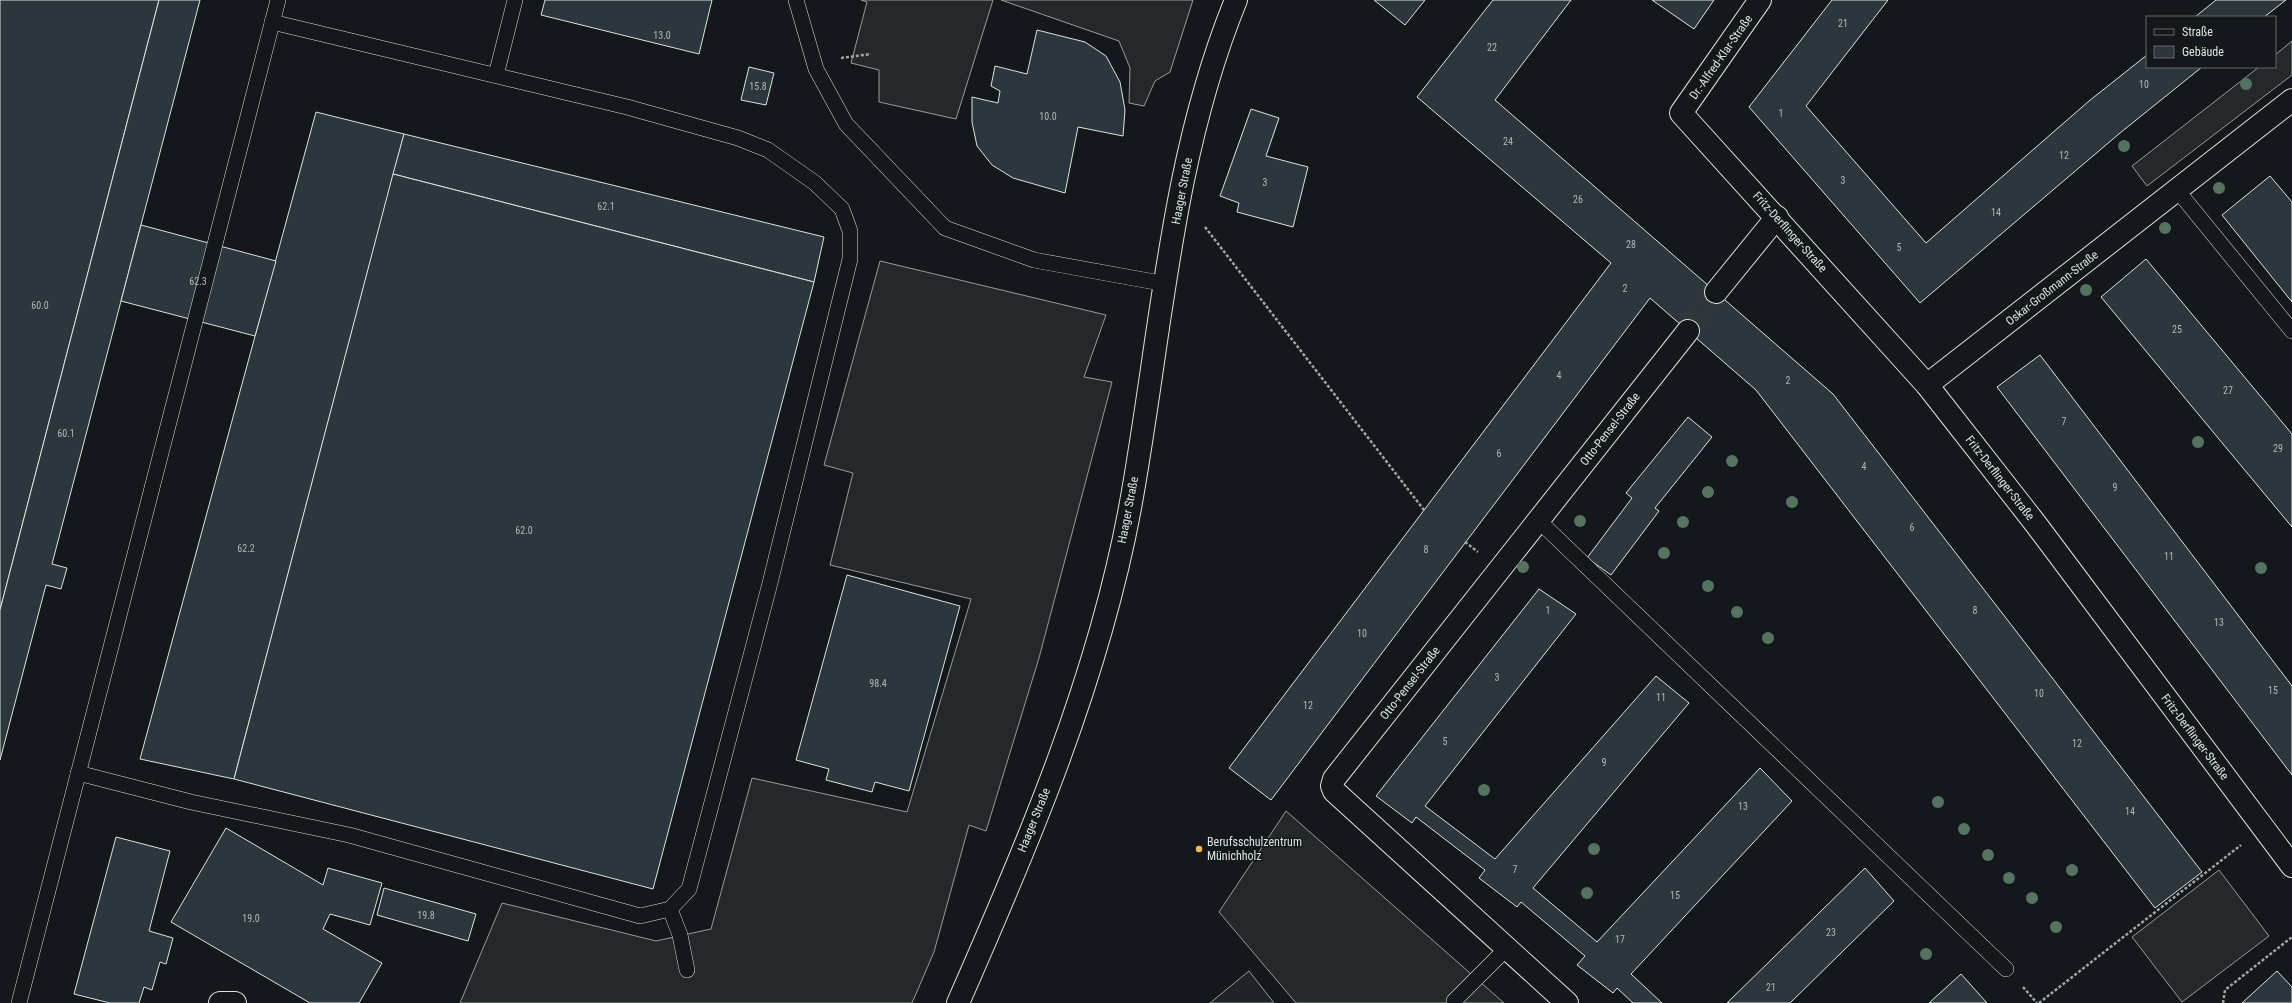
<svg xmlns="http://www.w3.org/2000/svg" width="2292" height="1003" font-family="'Roboto Condensed',sans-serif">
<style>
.green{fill:#202428;stroke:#939e99}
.parking{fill:#24282b;stroke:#939e99}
.building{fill:#2c363c;stroke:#d8e6dc}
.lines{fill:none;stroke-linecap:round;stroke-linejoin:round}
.minor-tunnel{stroke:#313739;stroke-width:22;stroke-dasharray:22 11;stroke-linecap:butt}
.service-casing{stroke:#d8e6dc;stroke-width:16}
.minor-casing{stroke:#d8e6dc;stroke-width:24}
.secondary-casing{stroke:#d8e6dc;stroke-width:24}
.path{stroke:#9da8a2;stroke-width:2.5;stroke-dasharray:3 2;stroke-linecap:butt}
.service{stroke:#14181c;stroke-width:15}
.minor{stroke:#14181c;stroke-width:22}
.secondary{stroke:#14181c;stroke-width:22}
.tree{fill:#55745f}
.poi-dot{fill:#ffb74d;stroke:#14181c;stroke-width:1.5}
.labels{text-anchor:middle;stroke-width:3;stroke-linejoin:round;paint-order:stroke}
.number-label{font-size:10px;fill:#adbab4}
.street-label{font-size:12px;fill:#d8e6dc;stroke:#14181c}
.poi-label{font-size:12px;fill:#d8e6dc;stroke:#14181c;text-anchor:start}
</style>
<rect width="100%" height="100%" fill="#14181c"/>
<path class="green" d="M 1249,971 L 1274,1003 L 1210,1003 Z"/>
<g class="parking">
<path d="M 861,0 L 993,0 L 956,119 L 879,102 L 879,70 L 851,63 L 867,2 Z"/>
<path d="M 1001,0 L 1193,0 L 1170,72 L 1155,81 L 1144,106 L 1129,103 L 1130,68 L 1119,41 Z"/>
<path d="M 2292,41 L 2292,75 L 2147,186 L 2132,166 L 2259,67 L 2275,67 L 2275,55 Z"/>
<path d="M 880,261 L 1106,315 L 1084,377 L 1112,382 L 1039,658 L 986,831 L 969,825 L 934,952 L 912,1003 L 460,1003 L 502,903 L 656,941 L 711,929 L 752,778 L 907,812 L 971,599 L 830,565 L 853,473 L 824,465 Z"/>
<path d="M 1286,811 L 1504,1003 L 1296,1003 L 1219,912 Z"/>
<path d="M 2219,870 L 2269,936 L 2182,1002 L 2132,937 Z"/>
</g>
<g class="building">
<path d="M 0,0 L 159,0 L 0,610 Z"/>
<path d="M 159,0 L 200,0 L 52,564 L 67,568 L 61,589 L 46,585 L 0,760 L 0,610 Z"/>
<path d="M 545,0 L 712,0 L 699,54 L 541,15 Z"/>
<path d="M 1374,0 L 1425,0 L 1405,25 Z"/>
<path d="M 1493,0 L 1571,0 L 1495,100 L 1833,394 L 2202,872 L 2155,908 L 1756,390 L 1650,298 L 1271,800 L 1229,768 L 1611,263 L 1417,97 Z"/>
<path d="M 1652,0 L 1714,0 L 1694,29 Z"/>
<path d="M 1832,0 L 1888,0 L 1806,106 L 1926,243 L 2089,101 L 2147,55 L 2147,67 L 2202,67 L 2120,133 L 1920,303 L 1749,107 Z"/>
<path d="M 2216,0 L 2286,0 L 2264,17 L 2195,17 Z"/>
<path d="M 1037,30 L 1085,42 L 1106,56 L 1120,82 L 1125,110 L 1123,136 L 1078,127 L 1065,193 L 1013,178 L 992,165 L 977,146 L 972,122 L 972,97 L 998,103 L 1000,91 L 991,86 L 995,66 L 1027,74 Z"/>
<path d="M 749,67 L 774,73 L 766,105 L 741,100 Z"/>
<path d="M 1251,109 L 1279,118 L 1266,156 L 1308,167 L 1293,227 L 1237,212 L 1239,203 L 1220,196 Z"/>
<path d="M 316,112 L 404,134 L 234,779 L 140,759 Z"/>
<path d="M 404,134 L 824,237 L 814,282 L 393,174 Z"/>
<path d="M 393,174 L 814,282 L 653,889 L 234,779 Z"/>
<path d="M 2270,176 L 2292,202 L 2292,302 L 2222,215 Z"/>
<path d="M 141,225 L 276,261 L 255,336 L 121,301 Z"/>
<path d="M 2146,259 L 2292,434 L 2292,527 L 2101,297 Z"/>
<path d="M 2040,355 L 2292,686 L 2292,775 L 1997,387 Z"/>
<path d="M 1688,417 L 1712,437 L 1655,508 L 1659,511 L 1611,575 L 1587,558 L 1632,498 L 1626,493 Z"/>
<path d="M 847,575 L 960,606 L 909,791 L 875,782 L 872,792 L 826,780 L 829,769 L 796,760 Z"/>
<path d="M 1539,589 L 1576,614 L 1425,806 L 1495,859 L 1656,676 L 1689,703 L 1533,888 L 1597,942 L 1760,768 L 1792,801 L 1631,974 L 1662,1003 L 1633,1003 L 1617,988 L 1613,993 L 1577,965 L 1585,956 L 1521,902 L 1517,907 L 1479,878 L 1485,870 L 1416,817 L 1412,823 L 1376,796 Z"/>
<path d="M 226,828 L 323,885 L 328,868 L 382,883 L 370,925 L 330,914 L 323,929 L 382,963 L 359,1003 L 310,1003 L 171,922 Z"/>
<path d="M 116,837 L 170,851 L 149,931 L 173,938 L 166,964 L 160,962 L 152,990 L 144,987 L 139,1003 L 110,1003 L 74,994 Z"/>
<path d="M 1865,868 L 1894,901 L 1790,1003 L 1727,1003 Z"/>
<path d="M 384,888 L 476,914 L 468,941 L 377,915 Z"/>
<path d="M 2277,971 L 2292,987 L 2292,1003 L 2242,1003 Z"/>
<path d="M 1961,974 L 1987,1003 L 1929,1003 Z"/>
</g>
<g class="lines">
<path class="minor-tunnel" d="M 1688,331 L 1716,292"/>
<g class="service-casing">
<g id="service">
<path d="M 796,0 L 816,69 L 846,124 L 945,228 L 1034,260 L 1166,284"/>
<path d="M 496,75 L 515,0"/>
<path d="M 2177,190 L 2292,331"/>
<path d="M 1538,520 L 2006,969"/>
<path d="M 78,773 L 191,802 L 349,835 L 640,916 L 670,909 L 689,889 L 769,587 L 850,259 L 850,231 L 842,209 L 815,183 L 768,150 L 738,138 L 627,107 L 272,22"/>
<path d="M 670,909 L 680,935 L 687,970"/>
<path d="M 1454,1001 L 1507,948"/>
<path d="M 19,1003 L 278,0"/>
</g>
</g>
<g class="minor-casing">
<g id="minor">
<path d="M 1760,0 L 1681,113 L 1927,385 L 2035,523 L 2292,866"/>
<path d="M 1716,292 L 1777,217"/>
<path d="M 1927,385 L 2292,100"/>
<path d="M 220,1003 L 235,1003"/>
<path d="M 1567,1003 L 1334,791 L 1332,786 L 1334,779 L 1688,331"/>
</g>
</g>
<g class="secondary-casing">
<path id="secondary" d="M 958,1003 C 1028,844 1098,680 1130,508 C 1161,339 1170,161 1236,0"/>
</g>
<g class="path">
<path d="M 841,58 L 871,54"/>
<path d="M 1205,227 L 1424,510"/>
<path d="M 1465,542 L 1478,552"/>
<path d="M 2023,987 L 2037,1003"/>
<path d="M 2039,1003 L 2241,845"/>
<path d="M 2223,1003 L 2225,990 L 2292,937"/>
</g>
<use href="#service" class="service"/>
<use href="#minor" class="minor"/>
<use href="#secondary" class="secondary"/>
</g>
<g class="tree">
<circle cx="2246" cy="84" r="6"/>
<circle cx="2124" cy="146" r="6"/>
<circle cx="2219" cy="188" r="6"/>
<circle cx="2165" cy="228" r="6"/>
<circle cx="2086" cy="290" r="6"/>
<circle cx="2198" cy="442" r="6"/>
<circle cx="1732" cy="461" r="6"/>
<circle cx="1708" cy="492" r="6"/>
<circle cx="1792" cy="502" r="6"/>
<circle cx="1580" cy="521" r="6"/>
<circle cx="1683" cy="522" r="6"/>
<circle cx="1664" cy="553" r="6"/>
<circle cx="1523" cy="567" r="6"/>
<circle cx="2261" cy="568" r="6"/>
<circle cx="1708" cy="586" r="6"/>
<circle cx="1737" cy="612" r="6"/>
<circle cx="1768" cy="638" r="6"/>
<circle cx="1484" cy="790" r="6"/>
<circle cx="1938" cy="802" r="6"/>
<circle cx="1964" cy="829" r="6"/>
<circle cx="1594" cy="849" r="6"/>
<circle cx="1988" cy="855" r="6"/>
<circle cx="2072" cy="870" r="6"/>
<circle cx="2009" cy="878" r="6"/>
<circle cx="1587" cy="893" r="6"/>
<circle cx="2032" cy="898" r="6"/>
<circle cx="2056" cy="927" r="6"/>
<circle cx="1926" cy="954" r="6"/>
</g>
<circle class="poi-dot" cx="1199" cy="849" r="4"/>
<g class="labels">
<g class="number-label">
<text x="1843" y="27">21</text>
<text x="662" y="39">13.0</text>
<text x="1492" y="51">22</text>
<text x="2144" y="88">10</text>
<text x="758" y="90">15.8</text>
<text x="1781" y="117">1</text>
<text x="1048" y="120">10.0</text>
<text x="1508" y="145">24</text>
<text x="2064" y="159">12</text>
<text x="1843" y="184">3</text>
<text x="1265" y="186">3</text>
<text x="1578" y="203">26</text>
<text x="606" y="210">62.1</text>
<text x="1996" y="216">14</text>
<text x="1631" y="248">28</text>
<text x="1899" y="251">5</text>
<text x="198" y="285">62.3</text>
<text x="1625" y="292">2</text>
<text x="40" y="309">60.0</text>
<text x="2177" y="333">25</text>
<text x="1559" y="379">4</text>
<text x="1788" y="384">2</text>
<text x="2228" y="394">27</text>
<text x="2064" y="425">7</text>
<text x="66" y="437">60.1</text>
<text x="2278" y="452">29</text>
<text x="1499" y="457">6</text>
<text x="1864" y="470">4</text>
<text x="2115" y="491">9</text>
<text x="1912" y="531">6</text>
<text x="524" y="534">62.0</text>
<text x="246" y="552">62.2</text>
<text x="1426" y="553">8</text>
<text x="2169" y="560">11</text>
<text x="1548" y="614">1</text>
<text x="1975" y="614">8</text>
<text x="2219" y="626">13</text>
<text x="1362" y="637">10</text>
<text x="1497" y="681">3</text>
<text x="878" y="687">98.4</text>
<text x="2273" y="694">15</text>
<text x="2039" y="697">10</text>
<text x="1661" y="701">11</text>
<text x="1308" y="709">12</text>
<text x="1445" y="745">5</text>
<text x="2077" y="747">12</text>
<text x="1604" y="766">9</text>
<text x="1743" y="810">13</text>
<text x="2130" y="815">14</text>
<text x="1515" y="873">7</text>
<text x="1675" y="899">15</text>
<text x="426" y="919">19.8</text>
<text x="251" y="922">19.0</text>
<text x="1831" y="936">23</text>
<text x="1620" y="943">17</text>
<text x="1771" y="991">21</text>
</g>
<g class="street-label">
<text transform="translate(1721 57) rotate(-55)" y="4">Dr.-Alfred-Klar-Straße</text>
<text transform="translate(1182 191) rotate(-79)" y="4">Haager Straße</text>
<text transform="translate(1790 232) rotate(48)" y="4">Fritz-Derflinger-Straße</text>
<text transform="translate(2052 288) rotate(-38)" y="4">Oskar-Großmann-Straße</text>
<text transform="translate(1610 429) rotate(-52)" y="4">Otto-Pensel-Straße</text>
<text transform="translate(2000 478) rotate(52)" y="4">Fritz-Derflinger-Straße</text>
<text transform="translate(1128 510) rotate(-79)" y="4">Haager Straße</text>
<text transform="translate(1410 683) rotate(-52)" y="4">Otto-Pensel-Straße</text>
<text transform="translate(2195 737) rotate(53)" y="4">Fritz-Derflinger-Straße</text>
<text transform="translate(1034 820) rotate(-68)" y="4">Haager Straße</text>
</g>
<g class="poi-label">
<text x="1207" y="846">Berufsschulzentrum<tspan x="1207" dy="14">Münichholz</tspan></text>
</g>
</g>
<rect x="2146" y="16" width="130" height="52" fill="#14181c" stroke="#626a69"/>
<rect x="2154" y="29" width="20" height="6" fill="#14181c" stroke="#626a69"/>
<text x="2182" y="36" font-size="12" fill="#d8e6dc">Straße</text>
<rect x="2154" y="46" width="20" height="12" fill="#2c363c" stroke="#626a69"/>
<text x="2182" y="56" font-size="12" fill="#d8e6dc">Gebäude</text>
</svg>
